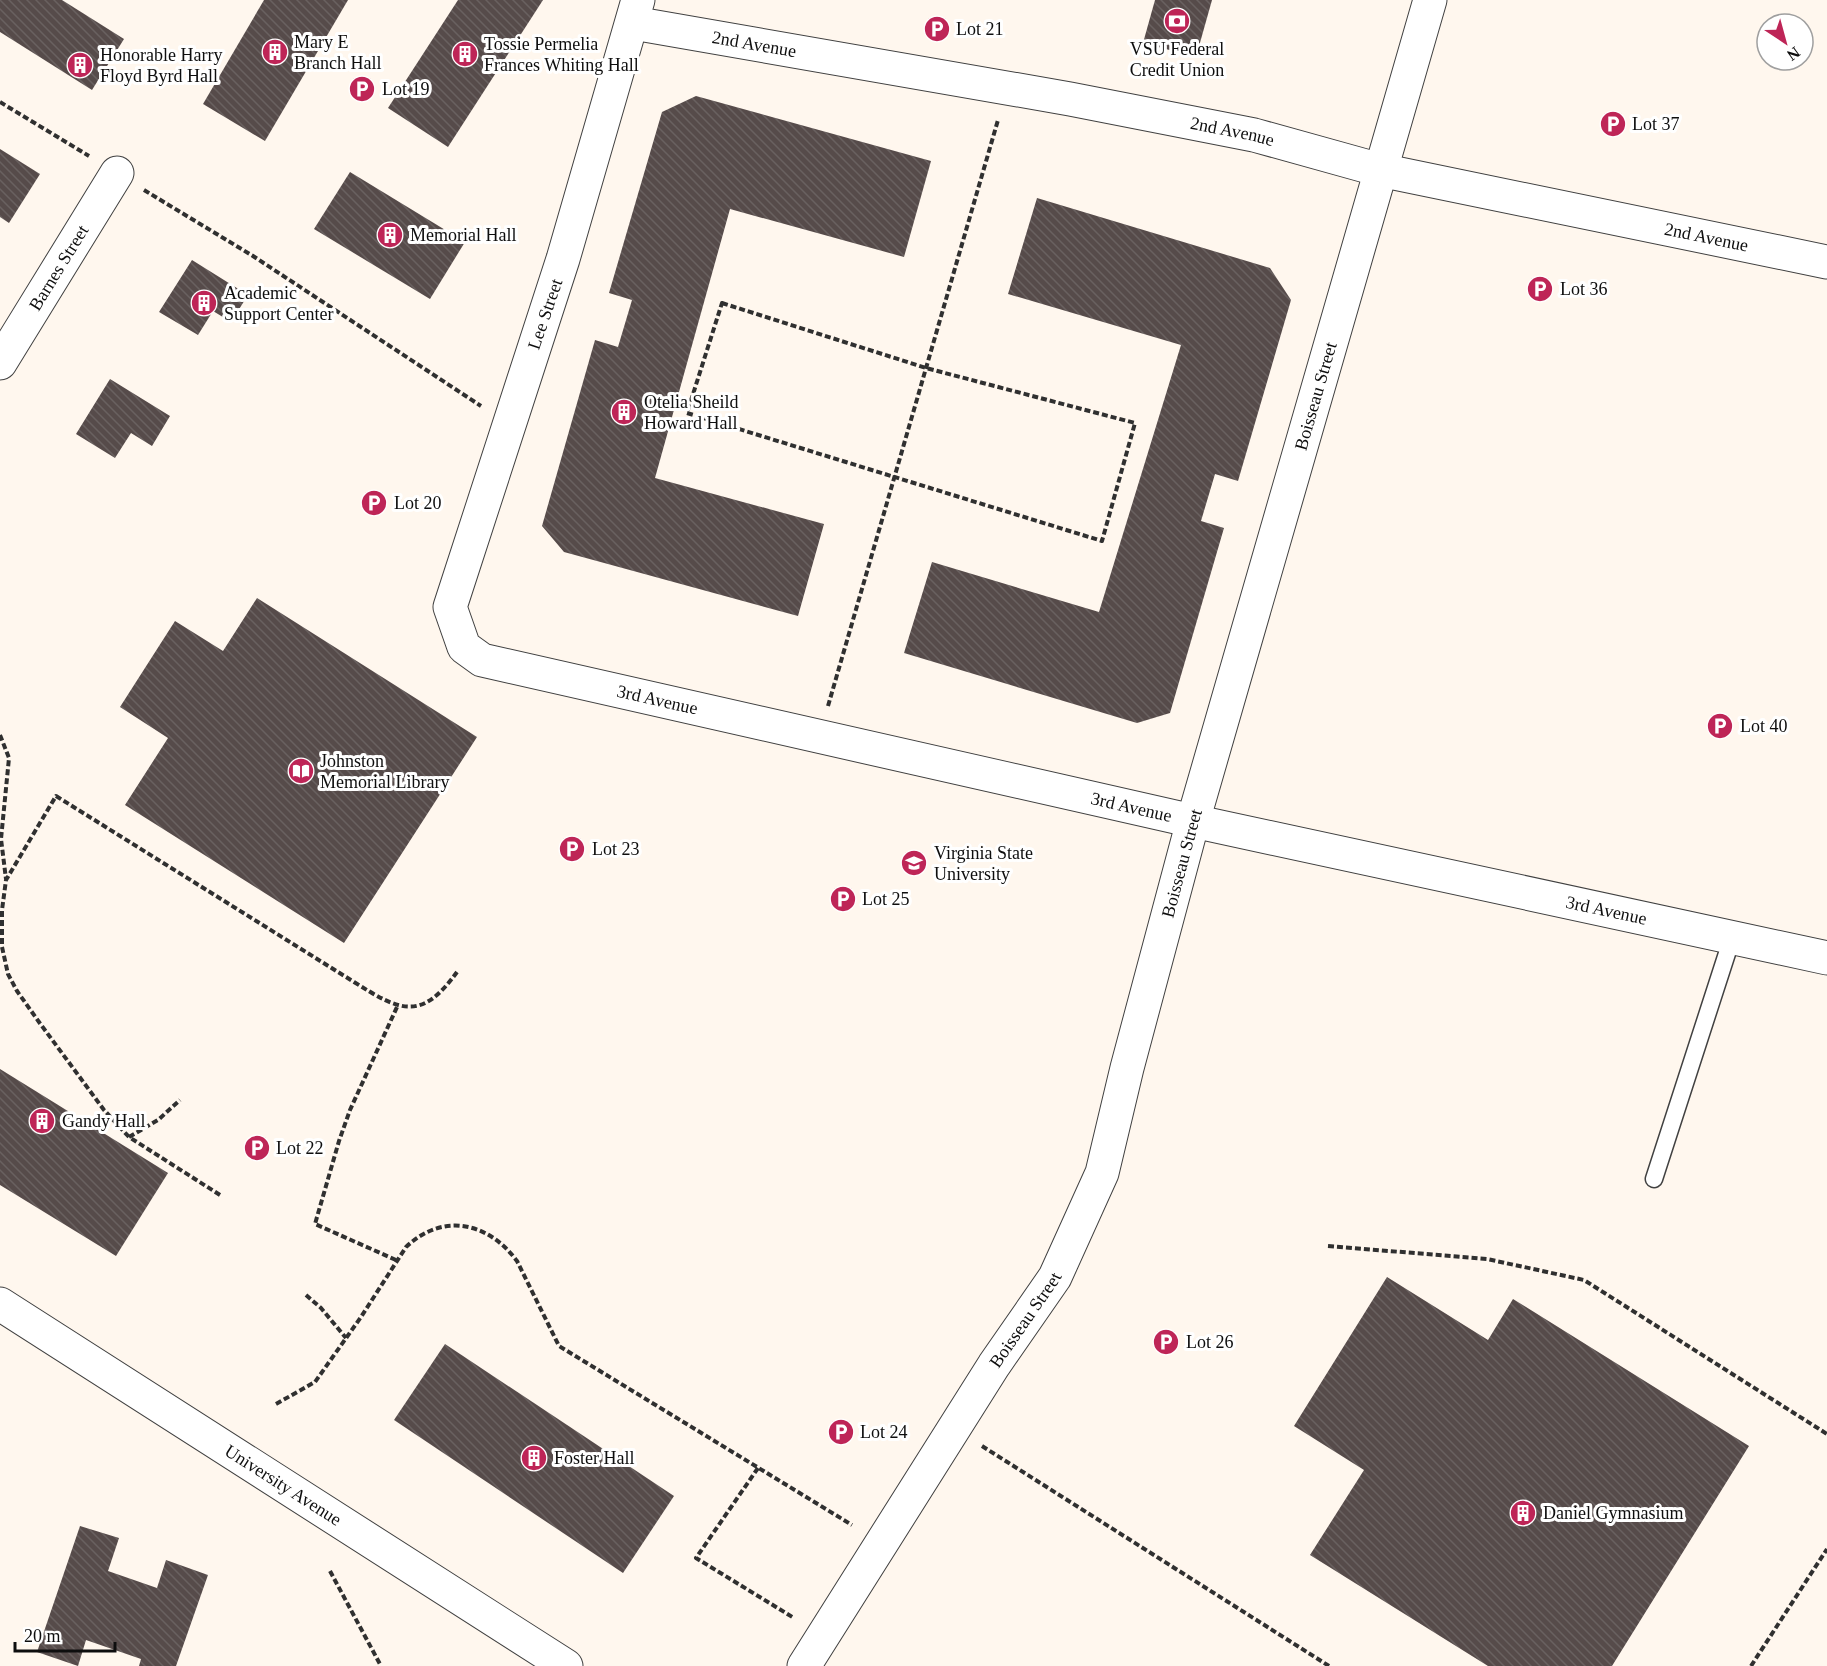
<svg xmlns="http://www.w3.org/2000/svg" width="1827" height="1666" font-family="Georgia,serif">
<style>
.building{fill:url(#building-back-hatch)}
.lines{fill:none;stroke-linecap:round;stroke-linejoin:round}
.lane-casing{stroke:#414141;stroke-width:19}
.street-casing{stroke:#414141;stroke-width:35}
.path{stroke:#303030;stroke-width:4;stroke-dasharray:6 3;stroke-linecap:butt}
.lane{stroke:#fff;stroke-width:16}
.street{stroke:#fff;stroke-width:33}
.labels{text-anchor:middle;stroke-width:6;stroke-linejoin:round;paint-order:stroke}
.poi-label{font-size:18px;fill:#0e0e0e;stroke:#fff;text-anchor:start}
.street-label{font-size:18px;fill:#0e0e0e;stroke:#fff}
</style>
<defs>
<pattern id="building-back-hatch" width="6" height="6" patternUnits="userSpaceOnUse" patternTransform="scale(1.5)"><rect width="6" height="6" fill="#564b4a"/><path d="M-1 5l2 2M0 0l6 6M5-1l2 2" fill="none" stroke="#696160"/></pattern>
</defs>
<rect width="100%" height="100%" fill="#fff7ee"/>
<g class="building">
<path d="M 0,0 L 62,0 L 124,39 L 92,90 L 0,32 Z"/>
<path d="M 264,0 L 348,0 L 265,141 L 203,104 Z"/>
<path d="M 458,0 L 543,0 L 448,147 L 388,108 Z"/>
<path d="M 1155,0 L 1212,0 L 1196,57 L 1143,43 Z"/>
<path d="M 696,96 L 931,161 L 904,257 L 730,209 L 655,478 L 824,524 L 798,616 L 564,552 L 542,526 L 595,340 L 618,347 L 632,300 L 609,293 L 662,112 Z"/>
<path d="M 0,149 L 40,174 L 9,223 L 0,217 Z"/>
<path d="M 350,172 L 465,242 L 430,299 L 314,229 Z"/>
<path d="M 1037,198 L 1270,268 L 1291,300 L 1238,481 L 1215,474 L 1201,521 L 1224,528 L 1170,713 L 1137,723 L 904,653 L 932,562 L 1099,612 L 1181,345 L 1008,294 Z"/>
<path d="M 192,260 L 248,295 L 231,322 L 213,311 L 198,335 L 159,312 Z"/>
<path d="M 110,379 L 170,416 L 152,446 L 131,433 L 115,458 L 76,434 Z"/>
<path d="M 257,598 L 477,737 L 344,943 L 125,805 L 168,738 L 120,707 L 175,621 L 223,651 Z"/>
<path d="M 0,1069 L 168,1173 L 116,1256 L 0,1185 Z"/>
<path d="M 1387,1277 L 1488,1340 L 1513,1299 L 1749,1446 L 1612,1666 L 1488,1666 L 1310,1555 L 1364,1470 L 1294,1426 Z"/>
<path d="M 445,1344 L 674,1496 L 623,1573 L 394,1420 Z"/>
<path d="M 80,1526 L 119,1538 L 108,1571 L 157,1588 L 166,1560 L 208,1575 L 176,1666 L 139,1666 L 141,1659 L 86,1640 L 78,1666 L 37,1652 Z"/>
</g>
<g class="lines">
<g class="lane-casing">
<path id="lane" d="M 1654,1179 L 1732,938"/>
</g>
<g class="street-casing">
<g id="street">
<path id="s1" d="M 638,0 L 563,259 L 450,607 L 464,647 L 482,660 L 1193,821 L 1827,958"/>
<path id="s2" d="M 633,23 L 1070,99 L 1254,135 L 1380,170 L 1827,262"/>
<path id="s3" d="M 0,363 L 117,173"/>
<path id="s4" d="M 0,1304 L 566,1666"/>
<path id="s5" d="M 804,1666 L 994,1365 L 1055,1277 L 1102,1173 L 1127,1068 L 1193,821 L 1430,0"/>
</g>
</g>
<g class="path">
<path d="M 0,102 L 89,156"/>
<path d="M 144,190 L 253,256 L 481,406"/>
<path d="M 722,303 L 926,368 L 1135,423 L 1102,541 L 687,413 Z"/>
<path d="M 828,706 L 998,120"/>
<path d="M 0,735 L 9,758 L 1,839 L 6,879"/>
<path d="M 129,1137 L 158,1120 L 180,1100"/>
<path d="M 220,1195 L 129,1137 L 104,1110 L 39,1022 L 17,991 L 8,974 L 2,947 L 2,910 L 6,880 L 56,796 L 354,982 C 400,1011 421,1022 457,972"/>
<path d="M 1328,1246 L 1487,1259 L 1584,1280 L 1827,1434"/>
<path d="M 396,1260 L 315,1224 L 339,1141 L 350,1110 L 397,1007"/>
<path d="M 306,1295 L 321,1308 L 346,1338"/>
<path d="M 276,1404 L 315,1382 L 361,1317 L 406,1247 C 443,1212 488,1222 517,1261 L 559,1346 L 852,1525"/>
<path d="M 982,1446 L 1329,1666"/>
<path d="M 758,1468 L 696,1558 L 794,1618"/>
<path d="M 330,1571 L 381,1666"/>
<path d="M 1751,1666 L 1827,1549"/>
</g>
<use href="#lane" class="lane"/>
<use href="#street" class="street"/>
</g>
<defs>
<g id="bank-disc" transform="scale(1.35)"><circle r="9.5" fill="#be2557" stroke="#fff"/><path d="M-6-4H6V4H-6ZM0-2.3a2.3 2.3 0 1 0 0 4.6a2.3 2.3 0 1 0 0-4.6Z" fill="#fff"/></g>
<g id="parking-disc" transform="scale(1.35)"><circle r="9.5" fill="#be2557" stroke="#fff"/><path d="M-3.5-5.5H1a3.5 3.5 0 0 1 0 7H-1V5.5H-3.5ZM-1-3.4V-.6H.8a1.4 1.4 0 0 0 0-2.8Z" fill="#fff"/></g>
<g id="building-disc" transform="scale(1.35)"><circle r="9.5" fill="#be2557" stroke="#fff"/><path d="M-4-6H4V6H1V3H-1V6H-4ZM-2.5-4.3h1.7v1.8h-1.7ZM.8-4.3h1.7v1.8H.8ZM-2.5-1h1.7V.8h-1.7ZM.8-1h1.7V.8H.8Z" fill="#fff"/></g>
<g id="library-disc" transform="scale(1.35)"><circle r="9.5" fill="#be2557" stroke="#fff"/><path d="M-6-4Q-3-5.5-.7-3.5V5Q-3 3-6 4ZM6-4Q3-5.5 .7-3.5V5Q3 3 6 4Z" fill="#fff"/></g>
<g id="university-disc" transform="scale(1.35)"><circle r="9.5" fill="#be2557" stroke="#fff"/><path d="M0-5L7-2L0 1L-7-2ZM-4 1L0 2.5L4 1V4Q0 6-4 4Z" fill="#fff"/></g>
</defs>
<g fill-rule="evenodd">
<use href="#bank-disc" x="1177" y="21"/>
<use href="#parking-disc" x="937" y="29"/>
<use href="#building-disc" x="275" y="52"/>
<use href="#building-disc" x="465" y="54"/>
<use href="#building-disc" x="80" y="65"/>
<use href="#parking-disc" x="362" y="89"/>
<use href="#parking-disc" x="1613" y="124"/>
<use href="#building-disc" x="390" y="235"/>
<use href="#parking-disc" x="1540" y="289"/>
<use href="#building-disc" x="204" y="303"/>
<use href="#building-disc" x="624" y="412"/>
<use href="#parking-disc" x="374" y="503"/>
<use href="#parking-disc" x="1720" y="726"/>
<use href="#library-disc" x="301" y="771"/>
<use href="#parking-disc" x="572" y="849"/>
<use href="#university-disc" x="914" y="863"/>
<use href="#parking-disc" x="843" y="899"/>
<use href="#building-disc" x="42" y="1121"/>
<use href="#parking-disc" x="257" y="1148"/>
<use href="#parking-disc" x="1166" y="1342"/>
<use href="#parking-disc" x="841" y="1432"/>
<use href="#building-disc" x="534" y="1458"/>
<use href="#building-disc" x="1523" y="1513"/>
</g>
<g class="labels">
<g class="poi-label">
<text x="956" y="35">Lot 21</text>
<text x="294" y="48">Mary E<tspan x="294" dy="21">Branch Hall</tspan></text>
<text x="484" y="50">Tossie Permelia<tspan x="484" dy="21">Frances Whiting Hall</tspan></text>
<text x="1177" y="55" text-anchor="middle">VSU Federal<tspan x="1177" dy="21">Credit Union</tspan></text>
<text x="100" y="61">Honorable Harry<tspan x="100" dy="21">Floyd Byrd Hall</tspan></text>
<text x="382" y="95">Lot 19</text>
<text x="1632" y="130">Lot 37</text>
<text x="410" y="241">Memorial Hall</text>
<text x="1560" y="295">Lot 36</text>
<text x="224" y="299">Academic<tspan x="224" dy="21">Support Center</tspan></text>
<text x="644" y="408">Otelia Sheild<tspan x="644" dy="21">Howard Hall</tspan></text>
<text x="394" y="509">Lot 20</text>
<text x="1740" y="732">Lot 40</text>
<text x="320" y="767">Johnston<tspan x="320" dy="21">Memorial Library</tspan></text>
<text x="592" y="855">Lot 23</text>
<text x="934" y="859">Virginia State<tspan x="934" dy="21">University</tspan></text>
<text x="862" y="905">Lot 25</text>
<text x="62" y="1127">Gandy Hall</text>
<text x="276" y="1154">Lot 22</text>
<text x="1186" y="1348">Lot 26</text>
<text x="860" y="1438">Lot 24</text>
<text x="554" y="1464">Foster Hall</text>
<text x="1543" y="1519">Daniel Gymnasium</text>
</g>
<g class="street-label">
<text dy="6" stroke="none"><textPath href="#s2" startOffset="123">2nd Avenue</textPath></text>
<text dy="6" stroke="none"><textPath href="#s2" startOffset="609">2nd Avenue</textPath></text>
<text dy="6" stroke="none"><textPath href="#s2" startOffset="1095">2nd Avenue</textPath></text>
<text dy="6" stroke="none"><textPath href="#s3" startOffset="112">Barnes Street</textPath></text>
<text transform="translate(545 314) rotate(-71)" y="6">Lee Street</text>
<text dy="6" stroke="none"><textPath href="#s5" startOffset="1383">Boisseau Street</textPath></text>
<text dy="6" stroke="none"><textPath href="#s1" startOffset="880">3rd Avenue</textPath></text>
<text dy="6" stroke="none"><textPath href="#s1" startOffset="1366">3rd Avenue</textPath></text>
<text dy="6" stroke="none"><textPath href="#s5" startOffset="897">Boisseau Street</textPath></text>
<text dy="6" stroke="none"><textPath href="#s1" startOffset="1852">3rd Avenue</textPath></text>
<text dy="6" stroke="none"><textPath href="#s5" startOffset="411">Boisseau Street</textPath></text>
<text dy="6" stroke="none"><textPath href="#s4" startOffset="336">University Avenue</textPath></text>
</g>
</g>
<g transform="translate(1785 42) rotate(144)"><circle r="28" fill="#ffffff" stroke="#9f9f9f" stroke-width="1.5"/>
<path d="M0-4.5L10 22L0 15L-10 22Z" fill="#be2557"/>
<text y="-9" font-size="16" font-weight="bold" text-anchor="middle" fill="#0e0e0e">N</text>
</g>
<path d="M15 1642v9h100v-9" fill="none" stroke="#0e0e0e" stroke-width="3"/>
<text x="24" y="1642" font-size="18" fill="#0e0e0e" stroke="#ffffff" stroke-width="4.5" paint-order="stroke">20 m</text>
</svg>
